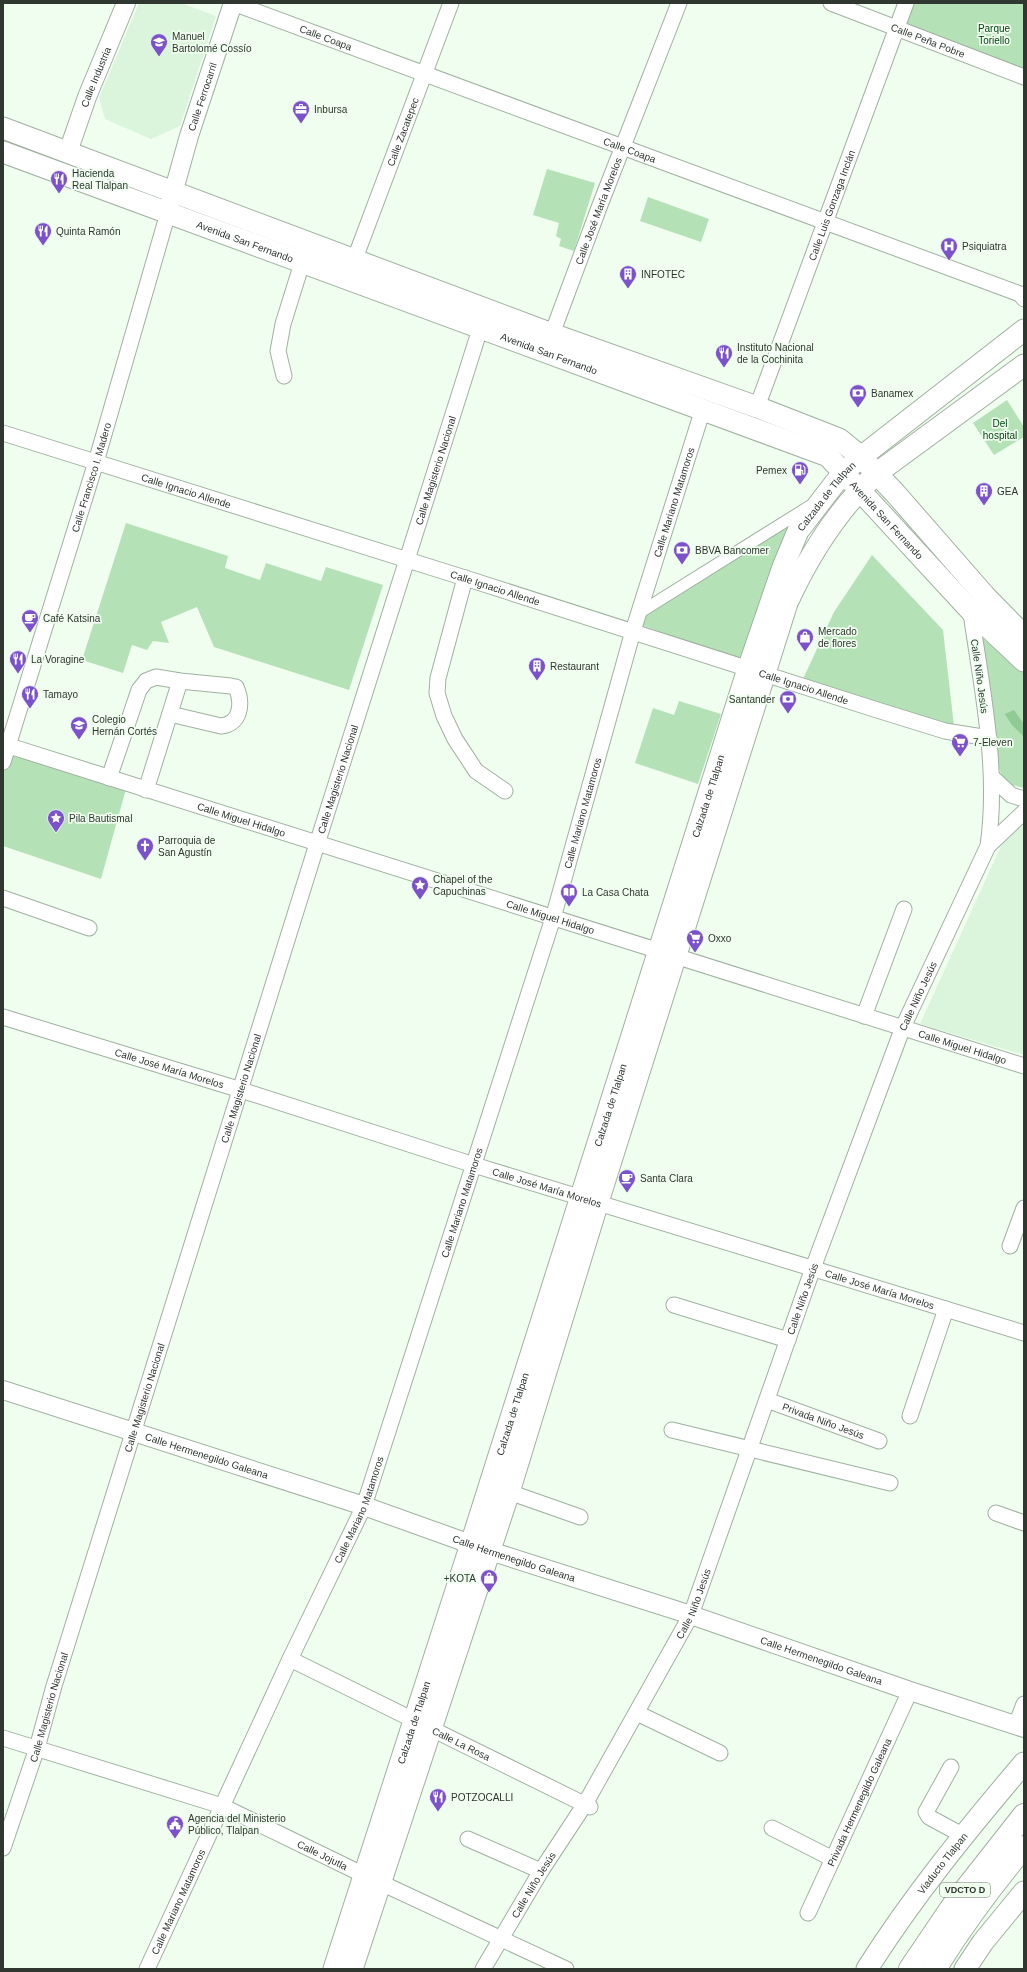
<svg xmlns="http://www.w3.org/2000/svg" width="1027" height="1972" font-family="Arial,sans-serif">
<style>
.built{fill:#dbf4dc}
.green{fill:#b5e1b7}
.water{fill:#90ca94}
.lines{fill:none;stroke-linecap:round;stroke-linejoin:round}
.pedestrian-casing{stroke:#a0b1a0;stroke-width:13}
.minor-casing{stroke:#a0b1a0;stroke-width:17}
.tertiary-casing{stroke:#a0b1a0;stroke-width:20}
.secondary-casing{stroke:#a0b1a0;stroke-width:23}
.motorway-casing{stroke:#a0b1a0;stroke-width:24}
.pedestrian{stroke:#fff;stroke-width:11}
.minor{stroke:#fff;stroke-width:15}
.tertiary{stroke:#fff;stroke-width:18}
.secondary{stroke:#fff;stroke-width:21}
.motorway{stroke:#fff;stroke-width:22}
.labels{text-anchor:middle;stroke-width:3.5;stroke-linejoin:round;paint-order:stroke}
.shield{fill:#effeef;stroke:#697369;stroke-width:1}
.shield-label{font-size:9px;font-weight:bold;fill:#2f3730}
.park-label{font-size:10px;fill:#014412;stroke:#effeef}
.poi-label{font-size:10px;fill:#2f3730;stroke:#effeef;text-anchor:start}
.street-label{font-size:10px;fill:#2f3730;stroke:#effeef}
</style>
<rect width="100%" height="100%" fill="#effeef"/>
<g class="built">
<path d="M 139,3 L 181,3 L 216,16 L 180,126 L 151,139 L 105,119 L 99,98 Z"/>
<path d="M 1024,825 L 1024,1055 L 920,1024 L 1006,835 Z"/>
</g>
<g class="green">
<path d="M 906,3 L 1024,3 L 1024,77 L 897,29 Z"/>
<path d="M 547,169 L 595,183 L 574,251 L 559,246 L 561,239 L 556,236 L 559,223 L 533,215 Z"/>
<path d="M 648,197 L 709,219 L 701,242 L 640,221 Z"/>
<path d="M 1007,400 L 1024,427 L 1024,437 L 994,455 L 973,423 Z"/>
<path d="M 795,522 L 747,663 L 642,625 L 646,616 Z"/>
<path d="M 126,523 L 228,556 L 225,568 L 260,580 L 266,563 L 321,581 L 326,567 L 383,585 L 349,690 L 214,647 L 197,607 L 161,622 L 169,643 L 153,641 L 147,650 L 132,645 L 123,673 L 82,660 Z"/>
<path d="M 872,555 L 943,630 L 954,726 L 803,679 L 834,612 Z"/>
<path d="M 980,636 L 1024,672 L 1024,788 L 1004,783 L 996,759 Z"/>
<path d="M 679,701 L 721,714 L 698,784 L 635,763 L 653,708 L 674,715 Z"/>
<path d="M 8,750 L 126,789 L 101,879 L 3,846 L 3,773 Z"/>
</g>
<path class="water" d="M 1014,710 L 1024,724 L 1024,737 L 1011,724 L 1005,714 Z"/>
<g class="lines">
<g class="pedestrian-casing">
<path id="pedestrian" d="M 639,613 L 810,506"/>
</g>
<g class="minor-casing">
<g id="minor">
<path id="s1" d="M 233,3 L 1020,294 L 1024,299"/>
<path id="s2" d="M 831,3 L 1024,77"/>
<path id="s3" d="M 354,261 L 451,3"/>
<path id="s4" d="M 549,342 L 600,205 L 679,3"/>
<path d="M 284,376 L 278,351 L 283,324 L 302,263"/>
<path id="s5" d="M 757,407 L 906,3"/>
<path id="s6" d="M 3,433 L 465,578 L 874,709 L 945,731 L 989,738"/>
<path d="M 465,578 L 438,678 L 437,693 L 444,716 L 455,739 L 476,771 L 505,791"/>
<path id="s7" d="M 3,744 L 1024,1066"/>
<path id="s8" d="M 3,762 L 96,462 L 168,213"/>
<path d="M 109,778 L 139,690 L 146,681 L 156,677 L 180,681 L 231,686 L 236,687 C 243,703 241,724 221,726 L 170,714"/>
<path d="M 993,778 L 1011,795 L 1024,799"/>
<path d="M 146,790 L 180,681"/>
<path d="M 988,846 L 1024,812"/>
<path d="M 3,898 L 89,928"/>
<path d="M 864,1016 L 904,909"/>
<path id="s9" d="M 3,1017 L 241,1090 L 474,1165 L 1024,1333"/>
<path d="M 1010,1246 L 1024,1208"/>
<path d="M 674,1305 L 788,1340"/>
<path id="s10" d="M 767,1400 L 879,1441"/>
<path d="M 910,1416 L 946,1309"/>
<path d="M 672,1430 L 890,1483"/>
<path d="M 509,1492 L 580,1517"/>
<path d="M 996,1513 L 1024,1523"/>
<path id="s11" d="M 290,1659 L 590,1807"/>
<path d="M 637,1713 L 720,1753"/>
<path d="M 1016,1725 L 1024,1704"/>
<path id="s12" d="M 3,1738 L 222,1806 L 364,1875 L 566,1969"/>
<path d="M 951,1767 L 926,1812 L 929,1817 L 964,1836"/>
<path d="M 772,1828 L 833,1859"/>
<path d="M 468,1839 L 541,1871"/>
<path id="s13" d="M 3,1848 L 37,1748 L 54,1686 L 317,844 L 480,329"/>
<path id="s14" d="M 808,1913 L 910,1691"/>
<path id="s15" d="M 147,1969 L 290,1659 L 364,1506 L 553,918 L 633,631 L 703,409"/>
<path id="s16" d="M 483,1969 L 541,1871 L 585,1804 L 691,1615 L 813,1268 L 903,1027 L 988,846 C 999,768 982,690 971,613 L 973,609"/>
</g>
</g>
<g class="tertiary-casing">
<g id="tertiary">
<path id="s17" d="M 68,152 L 87,97 L 126,3"/>
<path id="s18" d="M 170,204 L 189,136 L 233,3"/>
<path id="s19" d="M 3,1390 L 364,1506 L 490,1551 L 691,1615 L 910,1691 L 1024,1728"/>
</g>
</g>
<g class="secondary-casing">
<g id="secondary">
<path d="M 3,128 L 552,334 L 757,407 L 839,439 L 861,457 L 895,493 L 985,596 L 1024,636"/>
<path id="s20" d="M 3,152 L 828,456 L 971,611 L 1024,661"/>
<path id="s21" d="M 334,1969 L 471,1544 L 748,669 L 783,567 L 798,531 L 835,483 L 844,472 L 861,457 L 1024,330"/>
<path d="M 352,1969 L 509,1492 L 598,1202 L 787,603 C 809,555 838,509 877,473 L 1024,365"/>
<path id="s22" d="M 867,1969 C 913,1896 968,1829 1024,1763"/>
<path d="M 965,1969 L 983,1942 L 1024,1892"/>
</g>
</g>
<g class="motorway-casing">
<g id="motorway">
<path d="M 910,1969 L 954,1904 L 1024,1815"/>
<path d="M 935,1969 C 962,1926 991,1886 1024,1847"/>
</g>
</g>
<use href="#pedestrian" class="pedestrian"/>
<use href="#minor" class="minor"/>
<use href="#tertiary" class="tertiary"/>
<use href="#secondary" class="secondary"/>
<use href="#motorway" class="motorway"/>
</g>
<defs>
<g id="school-pin" transform="scale(0.9)"><path d="M0 17L-7.5 6A9.5 9.5 0 1 1 7.5 6Z" fill="#7c52cb" stroke="#effeef"/><path d="M0-5L7-2L0 1L-7-2ZM-4 1L0 2.5L4 1V4Q0 6-4 4Z" fill="#fff"/></g>
<g id="office-pin" transform="scale(0.9)"><path d="M0 17L-7.5 6A9.5 9.5 0 1 1 7.5 6Z" fill="#7c52cb" stroke="#effeef"/><path d="M-6-3h4V-5.5h4V-3h4V5H-6ZM-1-4.5V-3h2v-1.5ZM-6 0V1H6V0Z" fill="#fff"/></g>
<g id="restaurant-pin" transform="scale(0.9)"><path d="M0 17L-7.5 6A9.5 9.5 0 1 1 7.5 6Z" fill="#7c52cb" stroke="#effeef"/><path d="M-5-6h1v4h1v-4h1v4h1v-4h1v5L-1.5 .5V6h-2V.5L-5-1ZM5-6V6H3V1.5H1.5Q1.5-4 5-6Z" fill="#fff"/></g>
<g id="hospital-pin" transform="scale(0.9)"><path d="M0 17L-7.5 6A9.5 9.5 0 1 1 7.5 6Z" fill="#7c52cb" stroke="#effeef"/><path d="M-5-5h3v3.5h4V-5h3V5h-3V1.5h-4V5h-3Z" fill="#fff"/></g>
<g id="building-pin" transform="scale(0.9)"><path d="M0 17L-7.5 6A9.5 9.5 0 1 1 7.5 6Z" fill="#7c52cb" stroke="#effeef"/><path d="M-4-6H4V6H1V3H-1V6H-4ZM-2.5-4.3h1.7v1.8h-1.7ZM.8-4.3h1.7v1.8H.8ZM-2.5-1h1.7V.8h-1.7ZM.8-1h1.7V.8H.8Z" fill="#fff"/></g>
<g id="bank-pin" transform="scale(0.9)"><path d="M0 17L-7.5 6A9.5 9.5 0 1 1 7.5 6Z" fill="#7c52cb" stroke="#effeef"/><path d="M-6-4H6V4H-6ZM0-2.3a2.3 2.3 0 1 0 0 4.6a2.3 2.3 0 1 0 0-4.6Z" fill="#fff"/></g>
<g id="fuel-pin" transform="scale(0.9)"><path d="M0 17L-7.5 6A9.5 9.5 0 1 1 7.5 6Z" fill="#7c52cb" stroke="#effeef"/><path d="M-5.5-6h7V0h2V4h1.3V-2.5L3-4.5l.8-.8L6-3V5H2.5V1h-1V6h-7ZM-4.2-4.7v3.2H.2V-4.7Z" fill="#fff"/></g>
<g id="cafe-pin" transform="scale(0.9)"><path d="M0 17L-7.5 6A9.5 9.5 0 1 1 7.5 6Z" fill="#7c52cb" stroke="#effeef"/><path d="M-5.5-4.5H6V0H3Q3 3.5 0 3.5H-2.5Q-5.5 3.5-5.5 0ZM3-3.2v2h1.7v-2ZM-6 4.5H4V6H-6Z" fill="#fff"/></g>
<g id="shop-pin" transform="scale(0.9)"><path d="M0 17L-7.5 6A9.5 9.5 0 1 1 7.5 6Z" fill="#7c52cb" stroke="#effeef"/><path d="M-5-2.5h2.3a2.7 3.5 0 0 1 5.4 0H5L5.5 6h-11ZM-1.5-2.5h3a1.5 2.3 0 0 0-3 0Z" fill="#fff"/></g>
<g id="supermarket-pin" transform="scale(0.9)"><path d="M0 17L-7.5 6A9.5 9.5 0 1 1 7.5 6Z" fill="#7c52cb" stroke="#effeef"/><path d="M-6-5.5h2.5l.6 2H6L4.5 2H-2.5L-4.4-4H-6ZM-1.5 3.2a1.3 1.3 0 1 0 .1 0ZM3 3.2a1.3 1.3 0 1 0 .1 0Z" fill="#fff"/></g>
<g id="sight-pin" transform="scale(0.9)"><path d="M0 17L-7.5 6A9.5 9.5 0 1 1 7.5 6Z" fill="#7c52cb" stroke="#effeef"/><path d="M0-6L1.8-2.2L6-1.7L2.9 1.2L3.7 5.4L0 3.3L-3.7 5.4L-2.9 1.2L-6-1.7L-1.8-2.2Z" fill="#fff"/></g>
<g id="church-pin" transform="scale(0.9)"><path d="M0 17L-7.5 6A9.5 9.5 0 1 1 7.5 6Z" fill="#7c52cb" stroke="#effeef"/><path d="M-1.2-6h2.4v3.5h3.3v2.4h-3.3V6h-2.4V-.1h-3.3v-2.4h3.3Z" fill="#fff"/></g>
<g id="library-pin" transform="scale(0.9)"><path d="M0 17L-7.5 6A9.5 9.5 0 1 1 7.5 6Z" fill="#7c52cb" stroke="#effeef"/><path d="M-6-4Q-3-5.5-.7-3.5V5Q-3 3-6 4ZM6-4Q3-5.5 .7-3.5V5Q3 3 6 4Z" fill="#fff"/></g>
<g id="civic-pin" transform="scale(0.9)"><path d="M0 17L-7.5 6A9.5 9.5 0 1 1 7.5 6Z" fill="#7c52cb" stroke="#effeef"/><path d="M-.6-6.5H3V-4.5H.6V-3L4-1V1h2V6H-6V1h2V-1L-.6-3ZM-1.2 2.5V6h2.4V2.5Z" fill="#fff"/></g>
</defs>
<g fill-rule="evenodd">
<use href="#school-pin" x="159" y="42"/>
<use href="#office-pin" x="301" y="109"/>
<use href="#restaurant-pin" x="59" y="179"/>
<use href="#restaurant-pin" x="43" y="231"/>
<use href="#hospital-pin" x="949" y="246"/>
<use href="#building-pin" x="628" y="274"/>
<use href="#restaurant-pin" x="724" y="353"/>
<use href="#bank-pin" x="858" y="393"/>
<use href="#fuel-pin" x="800" y="470"/>
<use href="#building-pin" x="984" y="491"/>
<use href="#bank-pin" x="682" y="550"/>
<use href="#cafe-pin" x="30" y="618"/>
<use href="#shop-pin" x="805" y="637"/>
<use href="#restaurant-pin" x="18" y="659"/>
<use href="#building-pin" x="537" y="666"/>
<use href="#restaurant-pin" x="30" y="694"/>
<use href="#bank-pin" x="788" y="699"/>
<use href="#school-pin" x="79" y="725"/>
<use href="#supermarket-pin" x="960" y="742"/>
<use href="#sight-pin" x="56" y="818"/>
<use href="#church-pin" x="145" y="846"/>
<use href="#sight-pin" x="420" y="885"/>
<use href="#library-pin" x="569" y="892"/>
<use href="#supermarket-pin" x="695" y="938"/>
<use href="#cafe-pin" x="627" y="1178"/>
<use href="#shop-pin" x="489" y="1578"/>
<use href="#restaurant-pin" x="438" y="1797"/>
<use href="#civic-pin" x="175" y="1824"/>
</g>
<g class="labels">
<rect class="shield" x="940" y="1883" width="50" height="14" rx="3"/>
<g class="shield-label">
<text x="965" y="1893">VDCTO D</text>
</g>
<g class="park-label">
<text x="994" y="32">Parque<tspan x="994" dy="12">Toriello</tspan></text>
<text x="1000" y="427">Del<tspan x="1000" dy="12">hospital</tspan></text>
</g>
<g class="poi-label">
<text x="172" y="40">Manuel<tspan x="172" dy="12">Bartolomé Cossío</tspan></text>
<text x="314" y="113">Inbursa</text>
<text x="72" y="177">Hacienda<tspan x="72" dy="12">Real Tlalpan</tspan></text>
<text x="56" y="235">Quinta Ramón</text>
<text x="962" y="250">Psiquiatra</text>
<text x="641" y="278">INFOTEC</text>
<text x="737" y="351">Instituto Nacional<tspan x="737" dy="12">de la Cochinita</tspan></text>
<text x="871" y="397">Banamex</text>
<text x="787" y="474" text-anchor="end">Pemex</text>
<text x="997" y="495">GEA</text>
<text x="695" y="554">BBVA Bancomer</text>
<text x="43" y="622">Café Katsina</text>
<text x="818" y="635">Mercado<tspan x="818" dy="12">de flores</tspan></text>
<text x="31" y="663">La Voragine</text>
<text x="550" y="670">Restaurant</text>
<text x="43" y="698">Tamayo</text>
<text x="775" y="703" text-anchor="end">Santander</text>
<text x="92" y="723">Colegio<tspan x="92" dy="12">Hernán Cortés</tspan></text>
<text x="973" y="746">7-Eleven</text>
<text x="69" y="822">Pila Bautismal</text>
<text x="158" y="844">Parroquia de<tspan x="158" dy="12">San Agustín</tspan></text>
<text x="433" y="883">Chapel of the<tspan x="433" dy="12">Capuchinas</tspan></text>
<text x="582" y="896">La Casa Chata</text>
<text x="708" y="942">Oxxo</text>
<text x="640" y="1182">Santa Clara</text>
<text x="476" y="1582" text-anchor="end">+KOTA</text>
<text x="451" y="1801">POTZOCALLI</text>
<text x="188" y="1822">Agencia del Ministerio<tspan x="188" dy="12">Público, Tlalpan</tspan></text>
</g>
<g class="street-label">
<text dy="4" stroke="none"><textPath href="#s1" startOffset="99">Calle Coapa</textPath></text>
<text dy="4" stroke="none"><textPath href="#s2" startOffset="104">Calle Peña Pobre</textPath></text>
<text dy="4" stroke="none"><textPath href="#s17" startOffset="80">Calle Industria</textPath></text>
<text dy="4" stroke="none"><textPath href="#s18" startOffset="112">Calle Ferrocarril</textPath></text>
<text dy="4" stroke="none"><textPath href="#s3" startOffset="138">Calle Zacatepec</textPath></text>
<text dy="4" stroke="none"><textPath href="#s1" startOffset="423">Calle Coapa</textPath></text>
<text dy="4" stroke="none"><textPath href="#s5" startOffset="215">Calle Luis Gonzaga Inclán</textPath></text>
<text dy="4" stroke="none"><textPath href="#s4" startOffset="140">Calle José María Morelos</textPath></text>
<text dy="4" stroke="none"><textPath href="#s20" startOffset="258">Avenida San Fernando</textPath></text>
<text dy="4" stroke="none"><textPath href="#s20" startOffset="582">Avenida San Fernando</textPath></text>
<text dy="4" stroke="none"><textPath href="#s13" startOffset="1444">Calle Magisterio Nacional</textPath></text>
<text dy="4" stroke="none"><textPath href="#s8" startOffset="298">Calle Francisco I. Madero</textPath></text>
<text dy="4" stroke="none"><textPath href="#s6" startOffset="192">Calle Ignacio Allende</textPath></text>
<text dy="4" stroke="none"><textPath href="#s21" startOffset="1556">Calzada de Tlalpan</textPath></text>
<text dy="4" stroke="none"><textPath href="#s15" startOffset="1562">Calle Mariano Matamoros</textPath></text>
<text dy="4" stroke="none"><textPath href="#s20" startOffset="966">Avenida San Fernando</textPath></text>
<text dy="4" stroke="none"><textPath href="#s6" startOffset="516">Calle Ignacio Allende</textPath></text>
<text transform="translate(980 676) rotate(82)" y="4">Calle Niño Jesús</text>
<text dy="4" stroke="none"><textPath href="#s6" startOffset="840">Calle Ignacio Allende</textPath></text>
<text dy="4" stroke="none"><textPath href="#s13" startOffset="1120">Calle Magisterio Nacional</textPath></text>
<text dy="4" stroke="none"><textPath href="#s21" startOffset="1231">Calzada de Tlalpan</textPath></text>
<text dy="4" stroke="none"><textPath href="#s15" startOffset="1238">Calle Mariano Matamoros</textPath></text>
<text dy="4" stroke="none"><textPath href="#s7" startOffset="250">Calle Miguel Hidalgo</textPath></text>
<text dy="4" stroke="none"><textPath href="#s7" startOffset="574">Calle Miguel Hidalgo</textPath></text>
<text dy="4" stroke="none"><textPath href="#s16" startOffset="1070">Calle Niño Jesús</textPath></text>
<text dy="4" stroke="none"><textPath href="#s7" startOffset="1006">Calle Miguel Hidalgo</textPath></text>
<text dy="4" stroke="none"><textPath href="#s9" startOffset="174">Calle José María Morelos</textPath></text>
<text dy="4" stroke="none"><textPath href="#s13" startOffset="796">Calle Magisterio Nacional</textPath></text>
<text dy="4" stroke="none"><textPath href="#s21" startOffset="907">Calzada de Tlalpan</textPath></text>
<text dy="4" stroke="none"><textPath href="#s9" startOffset="570">Calle José María Morelos</textPath></text>
<text dy="4" stroke="none"><textPath href="#s15" startOffset="830">Calle Mariano Matamoros</textPath></text>
<text dy="4" stroke="none"><textPath href="#s9" startOffset="918">Calle José María Morelos</textPath></text>
<text dy="4" stroke="none"><textPath href="#s16" startOffset="746">Calle Niño Jesús</textPath></text>
<text dy="4" stroke="none"><textPath href="#s13" startOffset="472">Calle Magisterio Nacional</textPath></text>
<text dy="4" stroke="none"><textPath href="#s21" startOffset="583">Calzada de Tlalpan</textPath></text>
<text dy="4" stroke="none"><textPath href="#s10" startOffset="60">Privada Niño Jesús</textPath></text>
<text dy="4" stroke="none"><textPath href="#s19" startOffset="214">Calle Hermenegildo Galeana</textPath></text>
<text dy="4" stroke="none"><textPath href="#s15" startOffset="506">Calle Mariano Matamoros</textPath></text>
<text dy="4" stroke="none"><textPath href="#s19" startOffset="538">Calle Hermenegildo Galeana</textPath></text>
<text dy="4" stroke="none"><textPath href="#s16" startOffset="422">Calle Niño Jesús</textPath></text>
<text dy="4" stroke="none"><textPath href="#s19" startOffset="862">Calle Hermenegildo Galeana</textPath></text>
<text dy="4" stroke="none"><textPath href="#s13" startOffset="148">Calle Magisterio Nacional</textPath></text>
<text dy="4" stroke="none"><textPath href="#s21" startOffset="259">Calzada de Tlalpan</textPath></text>
<text dy="4" stroke="none"><textPath href="#s11" startOffset="191">Calle La Rosa</textPath></text>
<text dy="4" stroke="none"><textPath href="#s14" startOffset="122">Privada Hermenegildo Galeana</textPath></text>
<text dy="4" stroke="none"><textPath href="#s12" startOffset="341">Calle Jojutla</textPath></text>
<text dy="4" stroke="none"><textPath href="#s22" startOffset="130">Viaducto Tlalpan</textPath></text>
<text dy="4" stroke="none"><textPath href="#s16" startOffset="98">Calle Niño Jesús</textPath></text>
<text dy="4" stroke="none"><textPath href="#s15" startOffset="74">Calle Mariano Matamoros</textPath></text>
</g>
</g>
<rect width="1027" height="1972" fill="none" stroke="#2f3730" stroke-width="8"/>
</svg>
